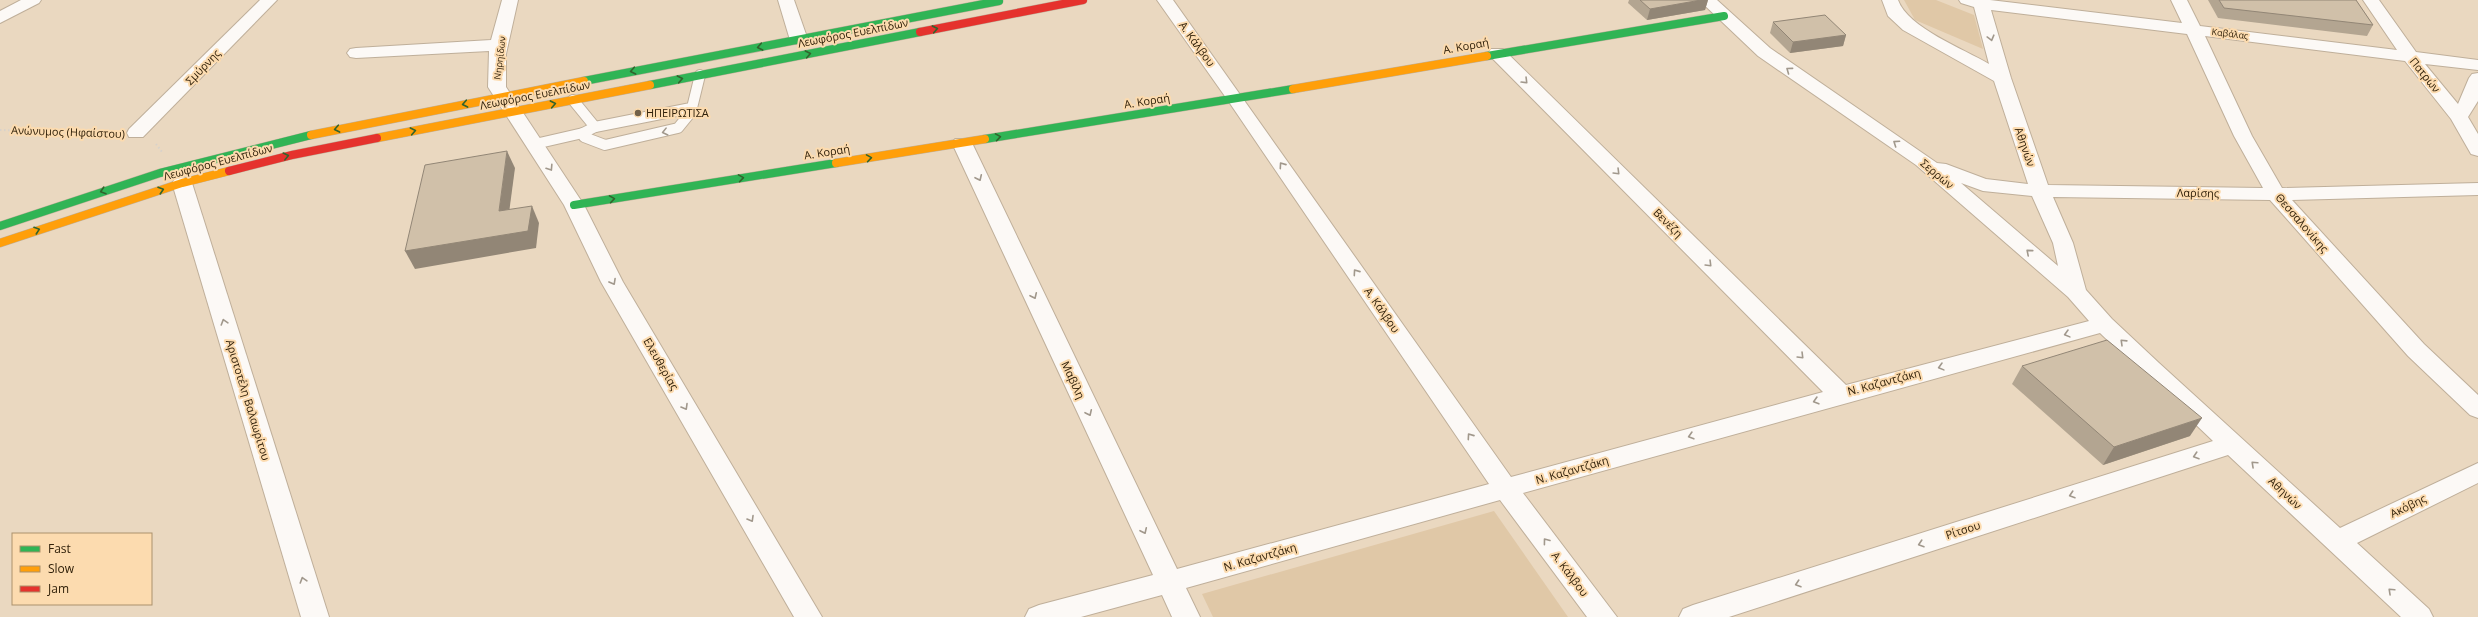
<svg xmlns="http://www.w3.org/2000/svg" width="2478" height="617" font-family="'Open Sans',sans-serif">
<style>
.green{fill:#e0c8a7}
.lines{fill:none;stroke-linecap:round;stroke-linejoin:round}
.lane-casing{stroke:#bfaf9a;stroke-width:12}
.street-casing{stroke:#bfaf9a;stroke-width:2}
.fast-casing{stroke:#bfaf9a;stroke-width:9}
.slow-casing{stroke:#bfaf9a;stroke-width:9}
.jam-casing{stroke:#bfaf9a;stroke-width:9}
.path{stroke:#d8d2ca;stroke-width:2;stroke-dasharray:1.5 2.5;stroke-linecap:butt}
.lane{stroke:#fcf9f6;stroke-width:10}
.street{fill:#fcf9f6;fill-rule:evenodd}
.fast{stroke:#30b455;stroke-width:8}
.slow{stroke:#ff9f0a;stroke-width:8}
.jam{stroke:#e5322d;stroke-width:8}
.wall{fill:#b3a591}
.shaded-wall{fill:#928676}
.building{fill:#d0c0a9;stroke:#928676}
.oneway{stroke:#31632c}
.oneway2{stroke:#a1988c}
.poi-dot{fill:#72614a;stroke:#fcdbaf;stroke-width:1.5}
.labels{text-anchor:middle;stroke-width:4;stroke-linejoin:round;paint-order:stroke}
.far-street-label{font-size:9px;fill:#31210a;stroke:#fcdbaf}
.street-label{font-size:11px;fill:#31210a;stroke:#fcdbaf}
.poi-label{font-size:11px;fill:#31210a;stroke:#fcdbaf;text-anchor:start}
</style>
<rect width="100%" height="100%" fill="#ead8c0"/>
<g class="green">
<path d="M 1904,0 L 1936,0 L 1974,15 L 1983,49 L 1915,20 Z"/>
<path d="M 1494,511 L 1568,617 L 1213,617 L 1202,594 Z"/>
</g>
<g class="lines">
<g class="lane-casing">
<g id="lane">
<path d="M 573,100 L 595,127"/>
<path d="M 691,108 L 595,127 L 583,133 L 584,137 L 605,145 L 678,128 L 691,112 L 700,75"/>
<path d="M 535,144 L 583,133"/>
</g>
</g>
<g class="street-casing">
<g id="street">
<path d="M 21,0 L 41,0 L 39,3 L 0,23 L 0,11 Z"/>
<path d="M 260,0 L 277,0 L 143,137 L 129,137 L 127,133 L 129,129 Z"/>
<path d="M 502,0 L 518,0 L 506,54 L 506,87 L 584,205 L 623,282 L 822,617 L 794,617 L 601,282 L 564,205 L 488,87 L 489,51 L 356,58 L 350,57 L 347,53 L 350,49 L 356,48 L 491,40 Z"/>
<path d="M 778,0 L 794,0 L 808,40 L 805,44 L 793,44 L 790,40 Z"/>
<path d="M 1157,0 L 1173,0 L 1511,477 L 1823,392 L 1491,57 L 1488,53 L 1491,49 L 1503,49 L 1846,385 L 2089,321 L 2068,297 L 1916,165 L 1758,56 L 1699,0 L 1717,0 L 1770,48 L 1937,163 L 1946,164 L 1986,179 L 2028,184 L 1994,81 L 1903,30 L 1888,16 L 1882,0 L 1898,0 C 1908,28 1964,49 1989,64 L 1974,7 L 1961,3 L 1959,0 L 1990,0 L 2182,23 L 2171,0 L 2187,0 L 2200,26 L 2397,50 L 2363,0 L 2379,0 L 2416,52 L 2478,60 L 2478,70 L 2425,64 L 2458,104 L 2469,78 L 2472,74 L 2478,73 L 2478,101 L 2468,117 L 2478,134 L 2478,156 L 2471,154 L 2451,119 L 2405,61 L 2205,36 L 2252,136 L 2282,188 L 2478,183 L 2478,195 L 2292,200 L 2424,344 L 2478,395 L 2478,418 L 2470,415 L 2408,356 L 2270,200 L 2053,197 L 2073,243 L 2086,290 L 2112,319 L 2159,363 L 2340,528 L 2478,463 L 2478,483 L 2357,543 L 2429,609 L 2433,617 L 2401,617 L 2228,455 L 1729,617 L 1679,617 L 1683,609 L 1693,605 L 2213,441 L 2100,333 L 1523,493 L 1617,617 L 1587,617 L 1500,500 L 1186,588 L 1200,617 L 1172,617 L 1162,595 L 1081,617 L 1025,617 L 1029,609 L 1039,605 L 1153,575 L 952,143 L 955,139 L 969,139 L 972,143 L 1177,569 L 1489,484 L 1229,102 ZM 1991,10 L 2187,34 L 2234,136 L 2263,188 L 2048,185 L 2011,78 ZM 1961,183 L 1983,191 L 2032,196 L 2053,243 L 2058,266 Z"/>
<path d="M 182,177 L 189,179 L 192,183 L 329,617 L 301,617 L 172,183 L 175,179 Z"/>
</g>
</g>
<g class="fast-casing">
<g id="fast">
<path d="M 1487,56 L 1724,16"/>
<path d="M 584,81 L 999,1"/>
<path d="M 650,85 L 920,32"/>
<path d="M 985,139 L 1293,89"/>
<path d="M 574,205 L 836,163"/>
<path d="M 0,226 L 160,173 L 311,135"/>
</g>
</g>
<g class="slow-casing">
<g id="slow">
<path d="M 1293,89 L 1487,56"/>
<path d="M 311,135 L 584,81"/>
<path d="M 377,138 L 650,85"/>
<path d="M 836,163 L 985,139"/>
<path d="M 0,243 L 182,183 L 229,171"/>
</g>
</g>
<g class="jam-casing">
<g id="jam">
<path d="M 920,32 L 1083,0"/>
<path d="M 229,171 L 292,155 L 377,138"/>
</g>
</g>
<g class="path">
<path d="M 0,130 L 115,133"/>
<path d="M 156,144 L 162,152"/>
</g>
<use href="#lane" class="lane"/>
<use href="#street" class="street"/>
<use href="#fast" class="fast"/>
<use href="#slow" class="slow"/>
<use href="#jam" class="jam"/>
</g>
<g class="wall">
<path d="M 1629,0 L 1708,0 L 1705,10 L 1647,20 L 1628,3 Z"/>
<path d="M 2208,0 L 2356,0 L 2373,25 L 2367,36 L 2218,18 Z"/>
<path d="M 1773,22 L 1846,35 L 1843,46 L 1790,53 L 1770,33 Z"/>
<path d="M 2022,366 L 2190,436 L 2103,465 L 2012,384 Z"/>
</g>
<g class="shaded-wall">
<path d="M 1701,0 L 1708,0 L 1705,10 L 1647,20 L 1650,9 Z"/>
<path d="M 1846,35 L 1843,46 L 1790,53 L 1793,42 Z"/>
<path d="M 507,151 L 515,168 L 507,228 L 499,211 Z"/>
<path d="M 532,206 L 539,223 L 536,248 L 415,269 L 405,251 Z"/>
<path d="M 2202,418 L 2190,436 L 2103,465 L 2114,447 Z"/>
</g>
<g class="building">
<path d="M 1640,0 L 1701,0 L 1650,9 Z"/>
<path d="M 2219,0 L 2356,0 L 2373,25 L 2224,8 Z"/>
<path d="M 1825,15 L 1846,35 L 1793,42 L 1773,22 Z"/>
<path d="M 507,151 L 499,211 L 532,206 L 528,231 L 405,251 L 425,165 Z"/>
<path d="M 2107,340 L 2202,418 L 2114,447 L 2022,366 Z"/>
</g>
<defs><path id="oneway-chevron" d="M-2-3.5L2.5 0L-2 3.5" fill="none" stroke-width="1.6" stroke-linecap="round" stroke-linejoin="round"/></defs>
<g class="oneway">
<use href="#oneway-chevron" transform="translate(935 29) rotate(-11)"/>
<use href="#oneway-chevron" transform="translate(760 47) rotate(169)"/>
<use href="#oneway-chevron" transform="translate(808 54) rotate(-11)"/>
<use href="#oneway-chevron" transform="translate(633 71) rotate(169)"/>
<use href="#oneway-chevron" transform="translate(680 79) rotate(-11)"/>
<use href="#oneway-chevron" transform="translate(465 104) rotate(169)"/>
<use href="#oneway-chevron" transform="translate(553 104) rotate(-11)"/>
<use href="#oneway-chevron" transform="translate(337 129) rotate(169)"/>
<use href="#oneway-chevron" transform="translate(413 131) rotate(-11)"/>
<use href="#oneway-chevron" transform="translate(998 137) rotate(-9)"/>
<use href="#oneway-chevron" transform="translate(286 156) rotate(-14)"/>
<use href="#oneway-chevron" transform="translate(869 158) rotate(-9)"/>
<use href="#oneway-chevron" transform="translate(741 178) rotate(-9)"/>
<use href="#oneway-chevron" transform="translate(161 190) rotate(-18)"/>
<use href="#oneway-chevron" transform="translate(103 191) rotate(162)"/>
<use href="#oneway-chevron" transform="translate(612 199) rotate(-9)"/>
<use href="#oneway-chevron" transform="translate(37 230) rotate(-19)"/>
</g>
<g class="oneway2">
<use href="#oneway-chevron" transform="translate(1991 38) rotate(75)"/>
<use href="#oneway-chevron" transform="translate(1789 70) rotate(-144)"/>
<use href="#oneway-chevron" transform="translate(1525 81) rotate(45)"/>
<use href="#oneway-chevron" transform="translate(665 132) rotate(166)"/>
<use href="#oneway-chevron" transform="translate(1896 143) rotate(-146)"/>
<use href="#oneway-chevron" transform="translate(1282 165) rotate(-125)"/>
<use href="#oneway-chevron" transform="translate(550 168) rotate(57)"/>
<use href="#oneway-chevron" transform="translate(1617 172) rotate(45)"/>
<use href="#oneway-chevron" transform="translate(979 178) rotate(65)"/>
<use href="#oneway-chevron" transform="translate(2029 252) rotate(-139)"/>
<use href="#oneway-chevron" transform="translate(1709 264) rotate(45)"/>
<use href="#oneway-chevron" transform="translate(1356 272) rotate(-125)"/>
<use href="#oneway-chevron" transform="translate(613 282) rotate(61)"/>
<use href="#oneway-chevron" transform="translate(1034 296) rotate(65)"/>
<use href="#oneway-chevron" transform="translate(224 322) rotate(-107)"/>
<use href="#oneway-chevron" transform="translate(2067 334) rotate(165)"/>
<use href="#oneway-chevron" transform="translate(2123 342) rotate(-136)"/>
<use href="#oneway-chevron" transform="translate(1801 356) rotate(45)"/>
<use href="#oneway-chevron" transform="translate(1941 367) rotate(165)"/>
<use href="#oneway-chevron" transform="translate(1816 401) rotate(164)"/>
<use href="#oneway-chevron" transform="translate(685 407) rotate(60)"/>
<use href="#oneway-chevron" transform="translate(1089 413) rotate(65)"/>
<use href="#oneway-chevron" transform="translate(1470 436) rotate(-125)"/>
<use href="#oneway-chevron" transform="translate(1691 436) rotate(164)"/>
<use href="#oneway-chevron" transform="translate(2196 456) rotate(162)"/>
<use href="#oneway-chevron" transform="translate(2254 464) rotate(-137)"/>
<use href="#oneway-chevron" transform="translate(2072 495) rotate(162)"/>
<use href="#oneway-chevron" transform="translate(751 519) rotate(60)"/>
<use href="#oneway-chevron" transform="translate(1144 531) rotate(65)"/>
<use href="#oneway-chevron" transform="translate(1546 541) rotate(-127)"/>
<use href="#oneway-chevron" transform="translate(1921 544) rotate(162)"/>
<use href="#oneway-chevron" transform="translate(303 580) rotate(-107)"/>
<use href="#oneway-chevron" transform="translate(1798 584) rotate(162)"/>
<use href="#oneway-chevron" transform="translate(2391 591) rotate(-137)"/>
</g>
<circle class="poi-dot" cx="638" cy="113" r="4"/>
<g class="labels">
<g class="far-street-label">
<text transform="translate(2230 34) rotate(7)" y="3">Καβάλας</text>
<text transform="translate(500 58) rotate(-83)" y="3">Νηρηίδων</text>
</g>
<g class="street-label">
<text transform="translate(853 33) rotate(-11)" y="4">Λεωφόρος Ευελπίδων</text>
<text transform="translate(1197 44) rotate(54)" y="4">A. Κάλβου</text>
<text transform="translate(1466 46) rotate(-10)" y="4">Α. Κοραή</text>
<text transform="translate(203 67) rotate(-46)" y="4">Σμύρνης</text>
<text transform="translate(2425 75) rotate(51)" y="4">Πατρών</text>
<text transform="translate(535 95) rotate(-11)" y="4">Λεωφόρος Ευελπίδων</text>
<text transform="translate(1147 101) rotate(-9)" y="4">Α. Κοραή</text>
<text transform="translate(68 132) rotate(2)" y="4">Ανώνυμος (Ηφαίστου)</text>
<text transform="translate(2025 147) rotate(71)" y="4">Αθηνών</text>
<text transform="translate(827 152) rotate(-9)" y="4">Α. Κοραή</text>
<text transform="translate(218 162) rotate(-15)" y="4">Λεωφόρος Ευελπίδων</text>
<text transform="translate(1937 174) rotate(40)" y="4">Σερρών</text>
<text transform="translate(2198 193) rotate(1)" y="4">Λαρίσης</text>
<text transform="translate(1668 223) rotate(45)" y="4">Βενέζη</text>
<text transform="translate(2302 223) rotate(49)" y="4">Θεσσαλονίκης</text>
<text transform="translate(1382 310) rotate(55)" y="4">A. Κάλβου</text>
<text transform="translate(661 364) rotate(60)" y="4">Ελευθερίας</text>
<text transform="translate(1073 380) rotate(65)" y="4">Μαβίλη</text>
<text transform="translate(1884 382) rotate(-15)" y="4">Ν. Καζαντζάκη</text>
<text transform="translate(248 400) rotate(73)" y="4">Αριστοτέλη Βαλαωρίτου</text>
<text transform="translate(1572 470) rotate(-16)" y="4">Ν. Καζαντζάκη</text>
<text transform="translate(2285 493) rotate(43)" y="4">Αθηνών</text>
<text transform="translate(2408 506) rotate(-26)" y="4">Ακόβης</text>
<text transform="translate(1963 530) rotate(-18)" y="4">Ρίτσου</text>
<text transform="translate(1260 557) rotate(-16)" y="4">Ν. Καζαντζάκη</text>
<text transform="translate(1570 574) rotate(53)" y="4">A. Κάλβου</text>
</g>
<g class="poi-label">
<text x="646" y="117">ΗΠΕΙΡΩΤΙΣΑ</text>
</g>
</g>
<rect x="12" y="533" width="140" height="72" fill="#fcdbaf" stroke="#ab916d"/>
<rect x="20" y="546" width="20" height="6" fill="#30b455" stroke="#ab916d"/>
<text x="48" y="553" font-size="12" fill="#31210a">Fast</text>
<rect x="20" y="566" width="20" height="6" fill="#ff9f0a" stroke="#ab916d"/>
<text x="48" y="573" font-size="12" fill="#31210a">Slow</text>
<rect x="20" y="586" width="20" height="6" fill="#e5322d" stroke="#ab916d"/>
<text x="48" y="593" font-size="12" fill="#31210a">Jam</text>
</svg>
